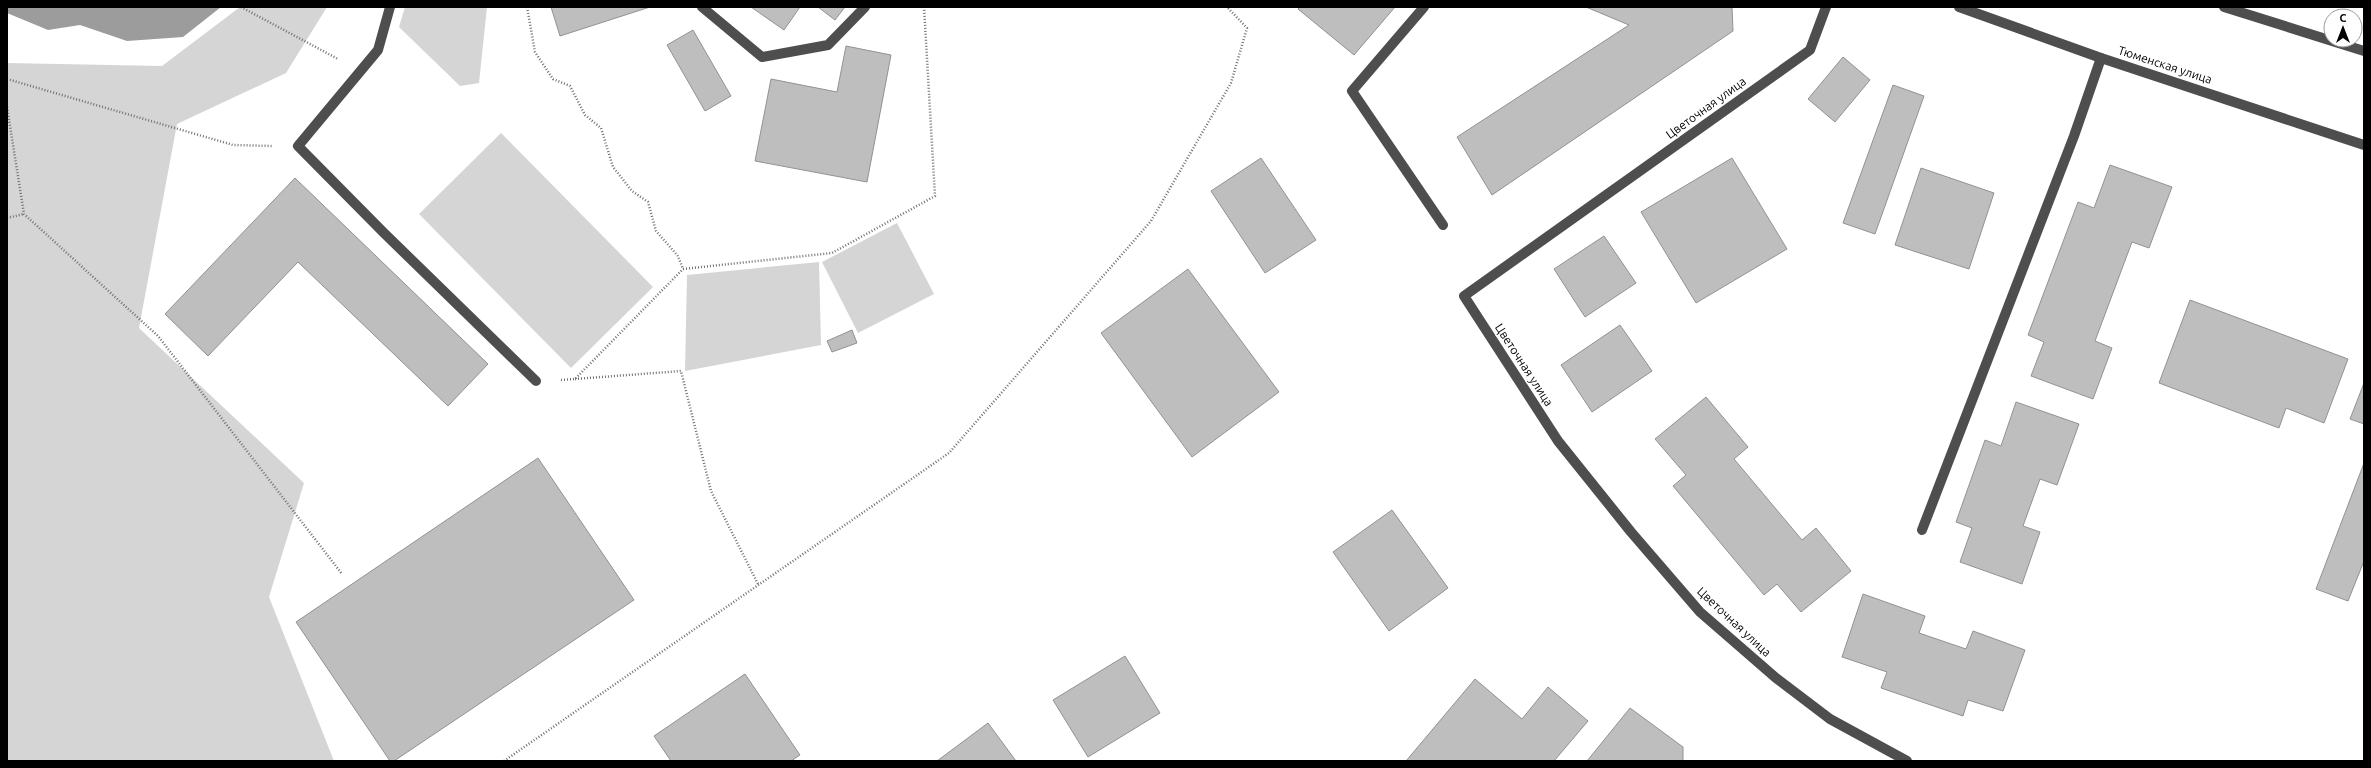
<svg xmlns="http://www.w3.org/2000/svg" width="2371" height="768" font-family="Ubuntu,sans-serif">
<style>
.green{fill:#d5d5d5}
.water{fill:#9c9c9c}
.building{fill:#bebebe;stroke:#929292}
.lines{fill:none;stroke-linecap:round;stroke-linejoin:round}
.path{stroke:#707070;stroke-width:2.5;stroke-dasharray:1 2;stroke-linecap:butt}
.minor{stroke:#4e4e4e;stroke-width:10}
.labels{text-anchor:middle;stroke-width:3;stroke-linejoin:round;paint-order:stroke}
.street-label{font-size:12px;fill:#000;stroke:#fff}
</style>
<rect width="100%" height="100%" fill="#fff"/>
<g class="green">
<path d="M 240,7 L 327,7 L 286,73 L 177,124 L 139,328 L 304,483 L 269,597 L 334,761 L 7,761 L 7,63 L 162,66 Z"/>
<path d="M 405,7 L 487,7 L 479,83 L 460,86 L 399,27 Z"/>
<path d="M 501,133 L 653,287 L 571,368 L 419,214 Z"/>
<path d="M 897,223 L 934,294 L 858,333 L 822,262 Z"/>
<path d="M 819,262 L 821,345 L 685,371 L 687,275 Z"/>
</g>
<path class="water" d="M 7,7 L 221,7 L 183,37 L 127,41 L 80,25 L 48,30 L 7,13 Z"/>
<g class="building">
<path d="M 551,7 L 650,7 L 560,36 Z"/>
<path d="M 751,7 L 800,7 L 784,30 Z"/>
<path d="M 818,7 L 845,7 L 835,20 Z"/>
<path d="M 1300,7 L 1395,7 L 1354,55 L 1298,9 Z"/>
<path d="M 1586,7 L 1732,7 L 1733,31 L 1492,195 L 1457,137 L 1629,25 Z"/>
<path d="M 693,30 L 731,96 L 705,111 L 667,45 Z"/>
<path d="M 846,46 L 891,55 L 867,182 L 755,161 L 771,79 L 837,92 Z"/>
<path d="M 1843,57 L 1870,80 L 1835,122 L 1808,99 Z"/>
<path d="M 1893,85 L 1924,96 L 1875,234 L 1843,223 Z"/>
<path d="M 1261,158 L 1316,240 L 1265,273 L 1211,191 Z"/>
<path d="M 1732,158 L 1787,249 L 1696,303 L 1641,212 Z"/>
<path d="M 2110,165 L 2172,187 L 2149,248 L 2132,242 L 2095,341 L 2112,348 L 2093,399 L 2031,376 L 2044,342 L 2028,335 L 2078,202 L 2094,208 Z"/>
<path d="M 1921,168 L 1994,193 L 1969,269 L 1895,245 Z"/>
<path d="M 295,178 L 488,364 L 448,406 L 298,262 L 208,356 L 165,314 Z"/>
<path d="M 1604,236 L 1636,283 L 1585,317 L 1554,269 Z"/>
<path d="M 1188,269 L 1279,392 L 1192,457 L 1101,333 Z"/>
<path d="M 2190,300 L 2348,359 L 2324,423 L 2286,408 L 2279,428 L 2159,383 Z"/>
<path d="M 1620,325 L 1652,371 L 1592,412 L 1561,365 Z"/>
<path d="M 852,330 L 857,343 L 832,352 L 827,341 Z"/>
<path d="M 2364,383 L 2364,424 L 2350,419 Z"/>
<path d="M 1706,397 L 1748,447 L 1734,459 L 1802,540 L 1816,528 L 1851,571 L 1801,612 L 1777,584 L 1764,595 L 1673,486 L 1686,475 L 1655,439 Z"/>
<path d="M 2016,402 L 2079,424 L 2057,485 L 2040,479 L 2023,526 L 2040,532 L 2022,584 L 1960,562 L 1972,528 L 1956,522 L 1985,440 L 2001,446 Z"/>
<path d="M 538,458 L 634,600 L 394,761 L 390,761 L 296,622 Z"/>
<path d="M 2364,463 L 2364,561 L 2348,601 L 2316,589 Z"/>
<path d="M 1392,510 L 1448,588 L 1389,631 L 1333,552 Z"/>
<path d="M 1863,594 L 1925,616 L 1919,633 L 1966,649 L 1973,631 L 2025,650 L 2003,711 L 1968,700 L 1963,716 L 1881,688 L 1887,672 L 1842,657 Z"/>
<path d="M 1125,656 L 1160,713 L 1088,757 L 1053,700 Z"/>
<path d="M 745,674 L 800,755 L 791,761 L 671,761 L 654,736 Z"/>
<path d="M 1475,679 L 1522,719 L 1548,687 L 1588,721 L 1554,761 L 1406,761 Z"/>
<path d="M 1630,708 L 1683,747 L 1683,761 L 1587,761 Z"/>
<path d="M 988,723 L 1016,761 L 937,761 Z"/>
</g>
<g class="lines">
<g class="path">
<path d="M 241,7 L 338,59"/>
<path d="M 527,7 L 535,52 L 553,79 L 570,86 L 585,115 L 601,128 L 613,167 L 632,191 L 648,202 L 656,231 L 678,256 L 683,269 L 832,253 L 935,196 L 924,7"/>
<path d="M 7,79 L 233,145 L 273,146"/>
<path d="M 7,107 L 24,214 L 158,336 L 342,574"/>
<path d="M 7,218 L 24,214"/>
<path d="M 575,379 L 681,371 L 711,491 L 758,584"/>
<path d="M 561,380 L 575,379 L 683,269"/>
<path d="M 504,761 L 949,453 L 1151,221 L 1231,83 L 1247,28 L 1227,7"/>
</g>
<g class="minor">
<path d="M 390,7 L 378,50 L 298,146 L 384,233 L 536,381"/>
<path d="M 702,7 L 762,57 L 828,45 L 865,7"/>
<path d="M 1424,7 L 1352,91 L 1443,225"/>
<path d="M 1826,7 L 1810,50 L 1464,296 L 1558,441 L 1631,532 L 1700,612 L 1776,678 L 1830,719 L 1907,761"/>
<path d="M 1959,7 L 2101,58 L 2364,145"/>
<path d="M 2224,7 L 2364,51"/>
<path d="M 1922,530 L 2074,136 L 2101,58"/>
</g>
</g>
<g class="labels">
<g class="street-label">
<text transform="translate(2165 65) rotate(18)" y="4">Тюменская улица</text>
<text transform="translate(1706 108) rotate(-36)" y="4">Цветочная улица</text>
<text transform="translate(1524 365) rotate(57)" y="4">Цветочная улица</text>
<text transform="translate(1734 622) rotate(43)" y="4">Цветочная улица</text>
</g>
</g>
<rect width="2371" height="768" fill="none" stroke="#000000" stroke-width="16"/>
<g transform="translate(2343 28)"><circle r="19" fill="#ffffff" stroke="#999999"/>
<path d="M0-3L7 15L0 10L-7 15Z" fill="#000000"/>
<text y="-6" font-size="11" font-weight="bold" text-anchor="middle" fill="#000000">С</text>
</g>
</svg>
